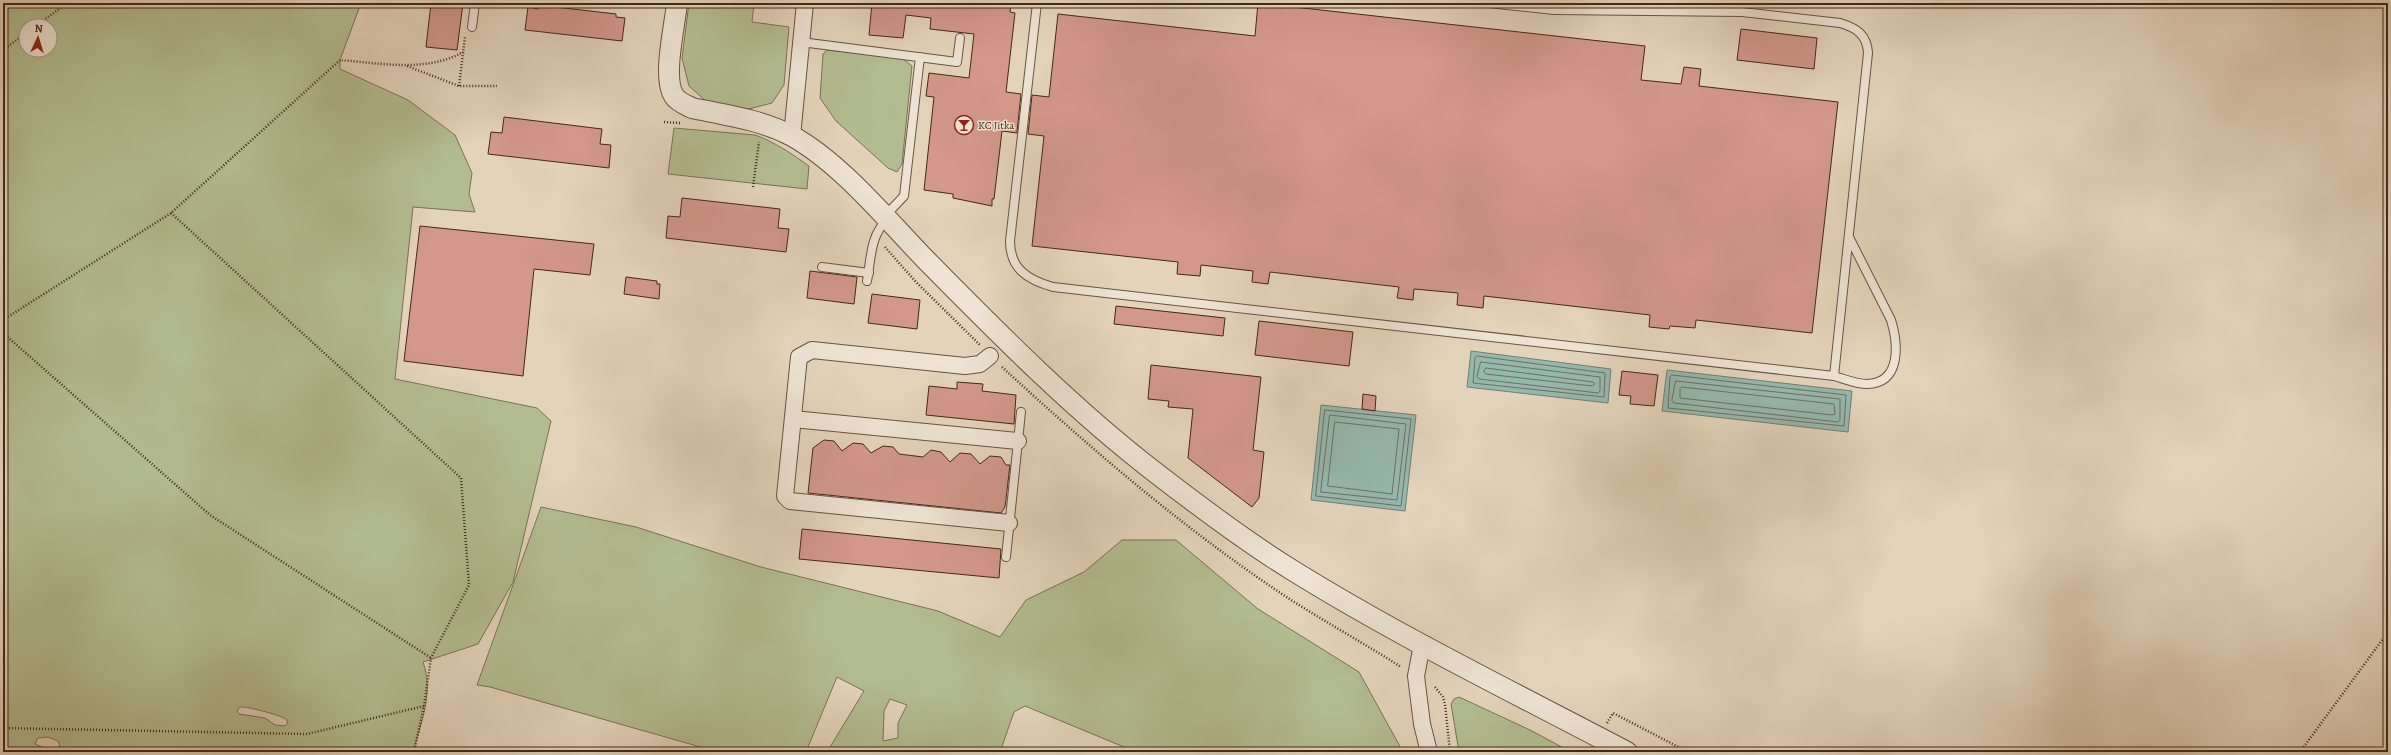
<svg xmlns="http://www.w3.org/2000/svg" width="2391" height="755" font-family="Alegreya,serif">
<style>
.green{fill:#b3bc91;stroke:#7a7254;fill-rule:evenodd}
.water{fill:#95b8ad;stroke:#747e71}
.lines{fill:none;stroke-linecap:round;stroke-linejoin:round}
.shore{stroke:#6c7062;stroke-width:1}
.building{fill:#d3978b;stroke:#422818}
.service-casing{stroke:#6a5341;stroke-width:10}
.minor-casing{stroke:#6a5341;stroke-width:18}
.tertiary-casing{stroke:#6a5341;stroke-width:22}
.path{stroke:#422818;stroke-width:2.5;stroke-dasharray:1 2;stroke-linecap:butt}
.service{stroke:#ede2d3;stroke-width:8}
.minor{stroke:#ede2d3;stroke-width:16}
.tertiary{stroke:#ede2d3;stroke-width:20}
.labels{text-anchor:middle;stroke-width:3;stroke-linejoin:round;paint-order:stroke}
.poi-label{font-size:11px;fill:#422818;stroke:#ede2d3;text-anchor:start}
</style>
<rect width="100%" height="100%" fill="#e3d3bb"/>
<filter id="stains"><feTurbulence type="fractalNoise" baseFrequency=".005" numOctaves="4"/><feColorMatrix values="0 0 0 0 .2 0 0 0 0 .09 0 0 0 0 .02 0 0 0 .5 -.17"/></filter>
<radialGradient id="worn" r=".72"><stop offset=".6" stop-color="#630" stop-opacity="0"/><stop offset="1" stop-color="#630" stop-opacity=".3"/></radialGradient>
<g class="green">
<path d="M 3,3 L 361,3 L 340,60 L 340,69 L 408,100 L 455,135 L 472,173 L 469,194 L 475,212 L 413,207 L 395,379 L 537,408 L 551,421 L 513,582 L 478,644 L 423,662 C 434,693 421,722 413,752 L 3,752 ZM 26,26 L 50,26 L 50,50 L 26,50 ZM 240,707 C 247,706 284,716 287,720 L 287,724 L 285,726 L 275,725 L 265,718 L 239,714 L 237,711 ZM 48,737 L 58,741 L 60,746 L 51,751 L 35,744 L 38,738 Z"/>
<path d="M 689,3 L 754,3 L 752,22 L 789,27 L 784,85 L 772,103 L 749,109 L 708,103 L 689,86 L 682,58 Z"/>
<path d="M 835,3 L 867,3 L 867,7 Z"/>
<path d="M 827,50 L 902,58 L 912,66 L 902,164 L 897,172 L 888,168 L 836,121 L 820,98 L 823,54 Z"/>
<path d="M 674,128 L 755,135 C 775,142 792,154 809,166 L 807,189 L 668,174 Z"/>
<path d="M 541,507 L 636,527 L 761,567 L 938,611 L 1000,637 L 1026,600 L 1084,572 L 1122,540 L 1176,540 L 1258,609 L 1359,672 L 1403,752 L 1136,752 L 1025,706 L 1014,712 L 1000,752 L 827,752 L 864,691 L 837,677 L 808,747 L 809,752 L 718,752 L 490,687 L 477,685 ZM 890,699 L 907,705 L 898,723 L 898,738 L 883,741 L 884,711 Z"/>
<path d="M 1459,697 L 1530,730 L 1571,752 L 1459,752 L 1451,704 L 1454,699 Z"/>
</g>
<g class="water">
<path d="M 1471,351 L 1611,369 L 1608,403 L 1467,387 Z"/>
<path d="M 1667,370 L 1852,391 L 1848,432 L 1662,411 Z"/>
<path d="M 1321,405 L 1416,415 L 1405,511 L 1311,500 Z"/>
</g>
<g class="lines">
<g class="shore">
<path d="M 1477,356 L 1605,373 L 1604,397 L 1473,383 L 1475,358 Z"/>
<path d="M 1481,362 L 1600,377 L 1600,391 L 1598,393 L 1479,379 L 1477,377 Z"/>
<path d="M 1486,368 L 1593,382 L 1595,384 L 1592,386 L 1486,374 L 1484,372 Z"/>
<path d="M 1672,375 L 1846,395 L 1844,426 L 1668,408 L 1670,377 Z"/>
<path d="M 1676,381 L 1840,399 L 1840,420 L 1838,422 L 1674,403 L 1672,401 Z"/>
<path d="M 1682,387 L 1834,404 L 1835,414 L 1832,415 L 1680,398 L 1680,389 Z"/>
<path d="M 1325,410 L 1411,419 L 1401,506 L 1316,496 Z"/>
<path d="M 1330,415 L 1406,424 L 1397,500 L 1321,492 Z"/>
<path d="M 1335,422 L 1399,429 L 1392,494 L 1328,486 Z"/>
</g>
</g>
<g class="building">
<path d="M 431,3 L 463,3 L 457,50 L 426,47 Z"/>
<path d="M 872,3 L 1011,3 L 1010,12 L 1015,13 L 1006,92 L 1021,94 L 1017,133 L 1002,131 L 994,199 L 992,199 L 992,206 L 953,198 L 953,194 L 924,190 L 934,97 L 926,96 L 929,73 L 969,78 L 974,34 L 930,29 L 931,18 L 906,15 L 903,38 L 869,35 Z"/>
<path d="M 1258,3 L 1645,46 L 1641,80 L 1681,84 L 1684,67 L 1701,69 L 1699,86 L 1838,102 L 1812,333 L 1696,320 L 1695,328 L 1670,326 L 1669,329 L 1649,327 L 1650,315 L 1484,296 L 1483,308 L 1457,305 L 1458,293 L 1414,289 L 1413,300 L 1397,298 L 1399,287 L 1270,272 L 1268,284 L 1252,282 L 1253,271 L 1201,265 L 1200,276 L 1177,274 L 1178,262 L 1032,246 L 1044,136 L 1028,134 L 1032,95 L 1049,97 L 1058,14 L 1255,36 Z"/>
<path d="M 538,5 L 616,14 L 616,17 L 625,18 L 622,41 L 525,30 L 528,7 L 538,9 Z"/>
<path d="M 1741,29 L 1817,38 L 1814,69 L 1737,60 Z"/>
<path d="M 504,117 L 602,129 L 600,144 L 611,145 L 609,168 L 488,154 L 491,132 L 502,133 Z"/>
<path d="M 682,198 L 780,209 L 778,228 L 789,229 L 786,252 L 666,238 L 668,216 L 680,217 Z"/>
<path d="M 420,226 L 594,244 L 590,275 L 534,269 L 523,376 L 404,361 Z"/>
<path d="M 810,271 L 857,277 L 854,304 L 807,298 Z"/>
<path d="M 626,277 L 657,281 L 657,284 L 660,284 L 659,299 L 624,294 Z"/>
<path d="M 872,294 L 920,300 L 917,329 L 868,323 Z"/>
<path d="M 1116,306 L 1225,318 L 1223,336 L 1114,324 Z"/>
<path d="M 1259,321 L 1353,332 L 1349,366 L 1255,355 Z"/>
<path d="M 1151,365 L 1261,377 L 1253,450 L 1264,452 L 1259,498 L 1252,507 L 1188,458 L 1193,409 L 1168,407 L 1169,401 L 1148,399 Z"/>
<path d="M 1622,371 L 1658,375 L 1654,406 L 1630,404 L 1631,396 L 1619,395 Z"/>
<path d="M 957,382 L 983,384 L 982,391 L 1016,395 L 1014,424 L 926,415 L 929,386 L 957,389 Z"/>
<path d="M 1363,394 L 1376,396 L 1375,411 L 1362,409 Z"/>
<path d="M 824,440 L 834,441 L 842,451 L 853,443 L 863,444 L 871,453 L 883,446 L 893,447 L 899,454 L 923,457 L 931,450 L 941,452 L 950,462 L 960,453 L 971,454 L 980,464 L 990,456 L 1001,457 L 1006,465 L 1010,465 L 1005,507 L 1001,513 L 808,493 L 813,448 Z"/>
<path d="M 802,529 L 1001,549 L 999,578 L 799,559 Z"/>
</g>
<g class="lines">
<g class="service-casing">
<g id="service">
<path d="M 1037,3 L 1010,241 C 1010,269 1028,280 1053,287 L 1834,376 L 1868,53 C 1867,35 1857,28 1840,23 L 1742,12 L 1554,10 L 1488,3"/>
<path d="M 472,27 L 475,3"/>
<path d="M 801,42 L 957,62 L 960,38"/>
<path d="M 885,216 L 904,196 L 920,57"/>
<path d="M 822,267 L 869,273"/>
<path d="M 867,281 C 871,260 870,235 887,220"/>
<path d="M 1834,376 C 1845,379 1856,384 1867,384 C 1902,383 1898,343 1891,320 L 1849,237"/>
<path d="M 1006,557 L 1021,412"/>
</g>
</g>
<g class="minor-casing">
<g id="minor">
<path d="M 792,136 L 805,3"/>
<path d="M 990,356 L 980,364 L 965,366 L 812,350 L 799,357 L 785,496 L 790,501 L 1009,523"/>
<path d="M 793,419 L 1018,441"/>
<path d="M 1422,645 L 1416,676 L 1422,724 L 1429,752"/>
</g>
</g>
<g class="tertiary-casing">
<path id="tertiary" d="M 677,3 C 675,25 662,78 674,96 C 678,102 686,105 692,108 C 726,115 762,120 792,136 C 842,164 887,220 927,261 C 999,334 1074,410 1156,473 C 1200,507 1245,541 1292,570 C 1400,637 1515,693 1627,752"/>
</g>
<g class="path">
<path d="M 36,26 L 67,3"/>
<path d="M 3,50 L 26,33"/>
<path d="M 407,66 L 459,86 L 497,86"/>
<path d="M 459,86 L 465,37"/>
<path d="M 664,122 L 680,123"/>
<path d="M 753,187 L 759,142"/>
<path d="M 171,213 L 461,478 L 469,585 L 431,658 L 424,706 L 414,752"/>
<path d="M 885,247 L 916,282 L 980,345"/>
<path d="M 3,320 L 171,213 L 340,60 C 380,63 426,73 463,52"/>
<path d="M 3,333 L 210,515 L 431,658"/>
<path d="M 1002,367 C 1088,446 1176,522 1273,588 C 1314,616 1359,640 1401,667"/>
<path d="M 1435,687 L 1443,697 L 1445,704 L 1450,752"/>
<path d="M 1607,723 L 1613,713 L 1688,752"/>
<path d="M 3,728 L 307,734 L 424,706"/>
<path d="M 2300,752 L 2388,632"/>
</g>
<use href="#service" class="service"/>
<use href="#minor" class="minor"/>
<use href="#tertiary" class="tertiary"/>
</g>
<defs>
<g id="bar-ring" transform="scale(1)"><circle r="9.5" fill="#ede2d3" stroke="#8f2418" stroke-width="1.5"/><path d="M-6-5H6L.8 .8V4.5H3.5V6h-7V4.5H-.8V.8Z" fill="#8f2418"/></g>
</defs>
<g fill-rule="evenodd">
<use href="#bar-ring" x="964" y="125"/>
</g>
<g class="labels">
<g class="poi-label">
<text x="978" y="129">KC Jitka</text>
</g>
</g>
<rect width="2391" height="755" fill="none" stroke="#e3d3bb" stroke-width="16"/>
<rect x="4" y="4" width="2383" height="747" fill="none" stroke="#422818" stroke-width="2"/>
<rect x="8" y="8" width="2375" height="739" fill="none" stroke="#422818"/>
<g transform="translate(38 38) rotate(4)"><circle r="19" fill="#ede2d3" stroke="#a99888"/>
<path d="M0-3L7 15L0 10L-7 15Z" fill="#8f2418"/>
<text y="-6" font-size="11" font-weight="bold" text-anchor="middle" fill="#422818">N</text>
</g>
<rect width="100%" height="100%" filter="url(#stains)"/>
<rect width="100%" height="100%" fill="url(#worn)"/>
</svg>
